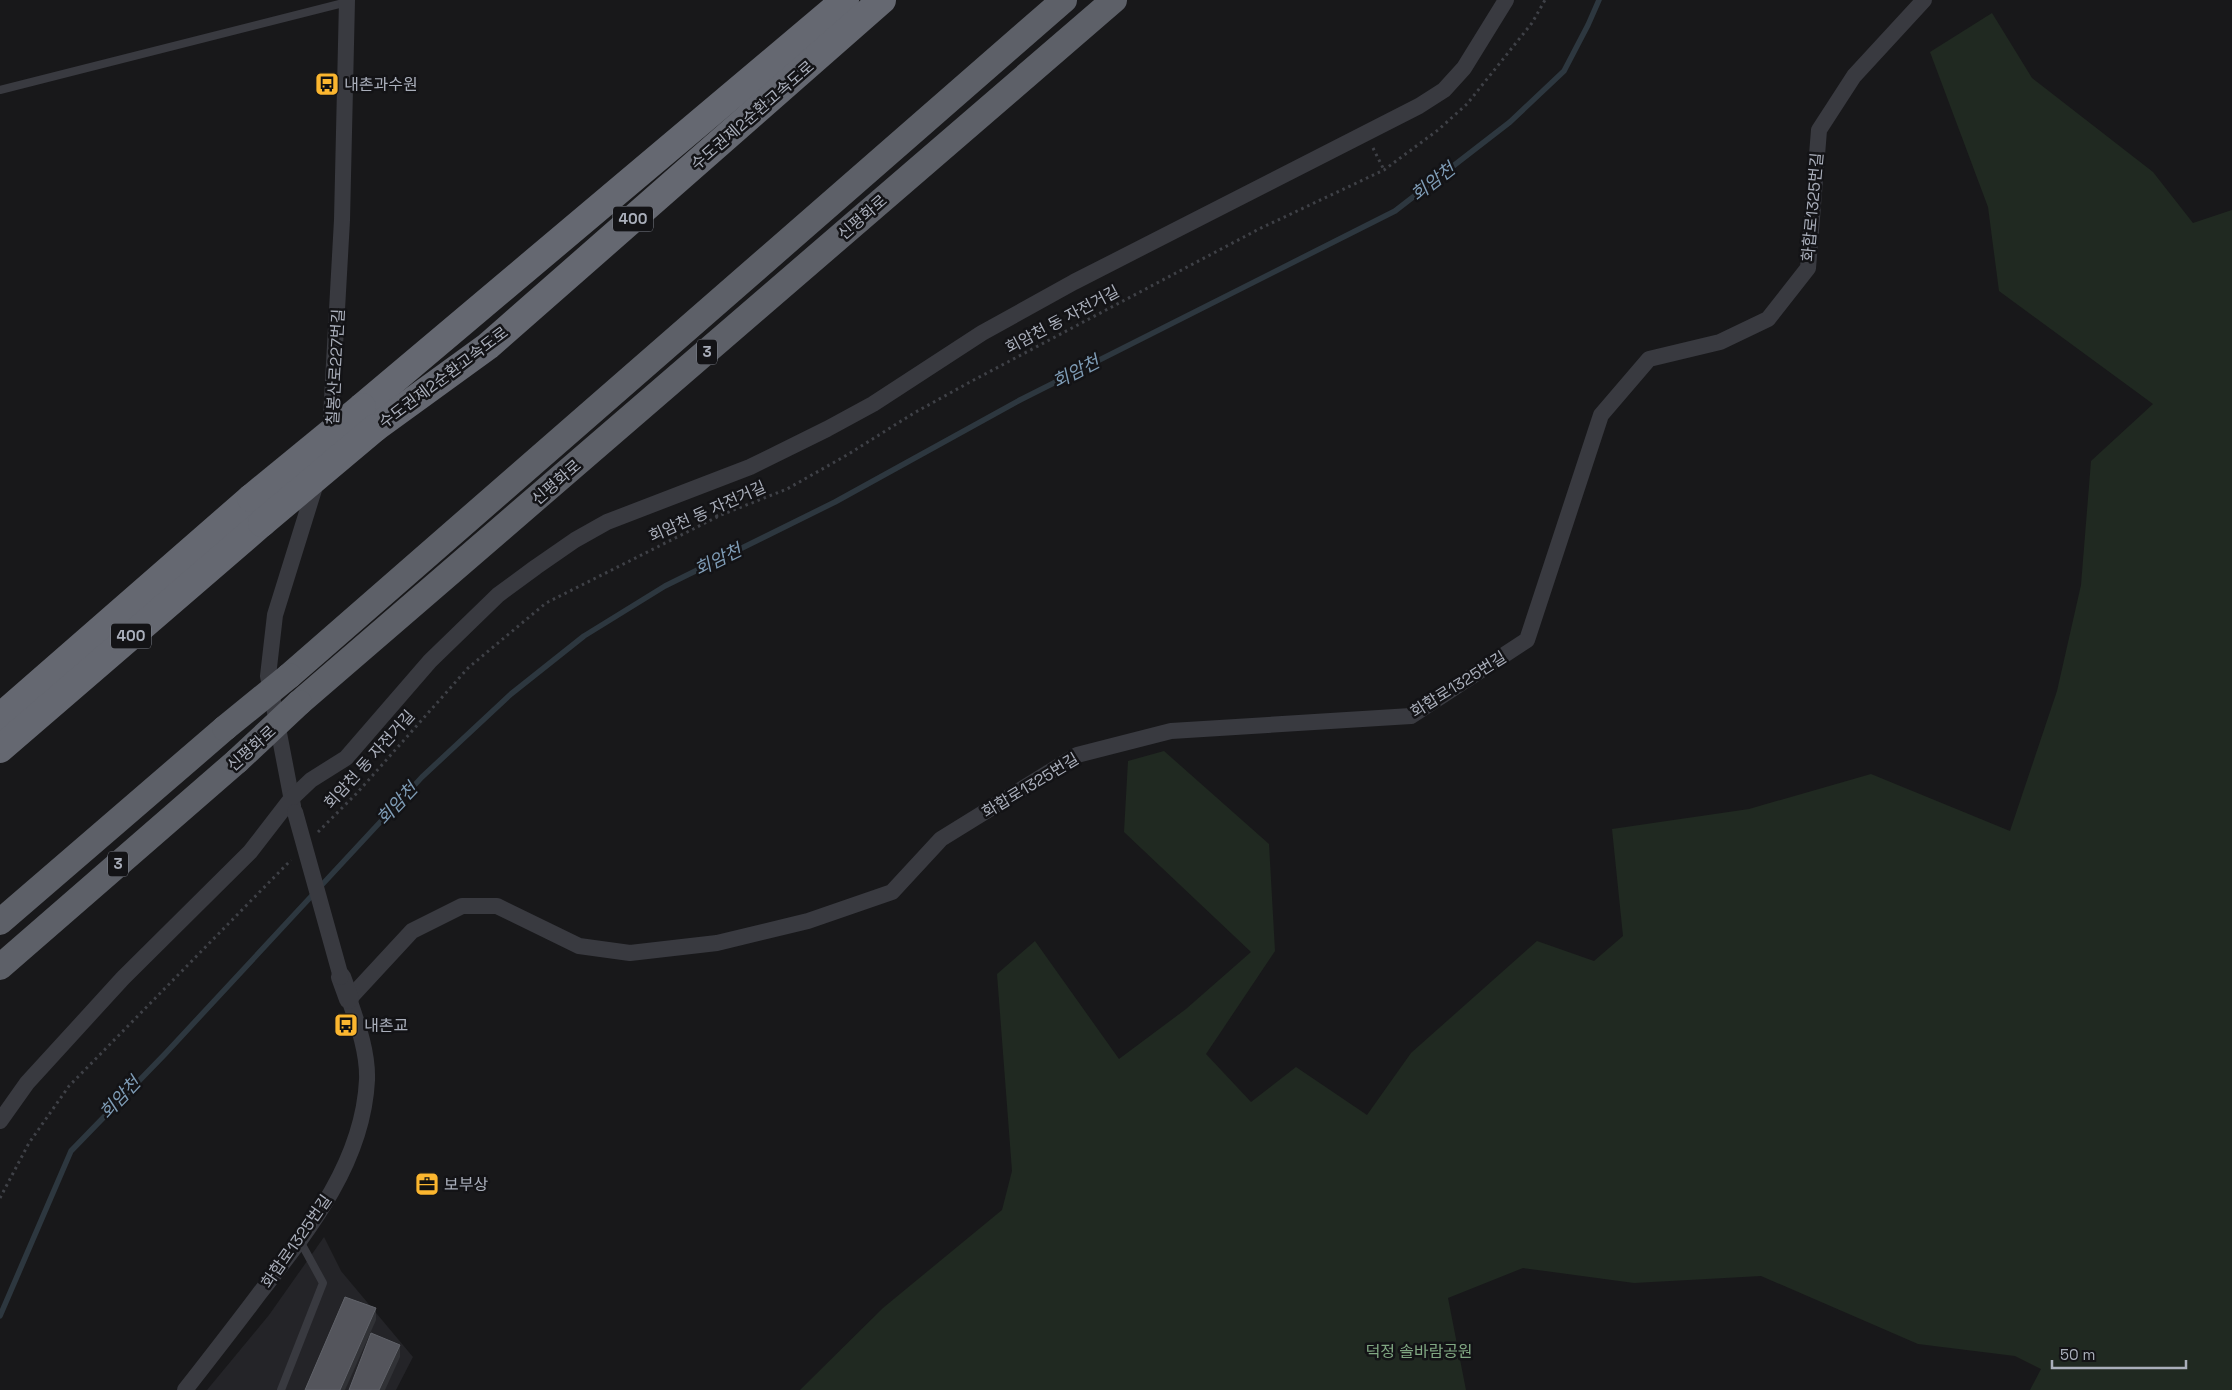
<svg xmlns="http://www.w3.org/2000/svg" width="2232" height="1390" font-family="'Space Grotesk','Noto Sans KR',sans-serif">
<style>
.built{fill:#242428}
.green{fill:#202921}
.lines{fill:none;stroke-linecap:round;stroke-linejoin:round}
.stream{stroke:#2d373f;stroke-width:5.5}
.path{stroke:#3f4147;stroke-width:3;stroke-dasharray:2.5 4;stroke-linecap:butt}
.service{stroke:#393a40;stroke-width:8}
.minor{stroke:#393a40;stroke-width:16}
.tertiary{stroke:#393a40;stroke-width:20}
.trunk{stroke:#5d6068;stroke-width:26}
.motorway{stroke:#656871;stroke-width:28}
.minor-bridge{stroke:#393a40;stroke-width:16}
.trunk-bridge{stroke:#5d6068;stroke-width:26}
.motorway-bridge{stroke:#656871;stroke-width:28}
.shaded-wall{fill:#313236}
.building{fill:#54555c;stroke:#61636a}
.labels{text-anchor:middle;stroke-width:5;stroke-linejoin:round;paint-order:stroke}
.shield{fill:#131316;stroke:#7d808a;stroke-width:1}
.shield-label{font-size:15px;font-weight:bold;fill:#aaafbb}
.poi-label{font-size:16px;fill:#aaafbb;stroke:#131316;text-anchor:start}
.street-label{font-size:16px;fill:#aaafbb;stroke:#131316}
.park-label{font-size:16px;fill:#80a782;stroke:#131316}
.water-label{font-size:18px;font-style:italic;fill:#7f9db7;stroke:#131316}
</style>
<rect width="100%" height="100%" fill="#18181a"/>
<path class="built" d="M 324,1237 L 341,1271 L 413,1357 L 396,1390 L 207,1390 L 269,1315 Z"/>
<path class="green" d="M 1992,13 L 2032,78 L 2153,172 L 2193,223 L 2232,210 L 2232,1390 L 2030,1390 L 2041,1369 L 2015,1356 L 1918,1344 L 1761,1276 L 1634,1283 L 1523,1268 L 1448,1298 L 1466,1390 L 800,1390 L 883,1308 L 1002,1210 L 1012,1171 L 997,974 L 1035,941 L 1119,1059 L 1186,1009 L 1251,952 L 1124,832 L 1128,761 L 1164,751 L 1269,844 L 1275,951 L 1206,1054 L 1251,1102 L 1296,1067 L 1367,1115 L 1411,1053 L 1537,941 L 1594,961 L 1623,936 L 1612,829 L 1749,809 L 1871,774 L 2010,831 L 2057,691 L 2081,585 L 2091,461 L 2153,404 L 1999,291 L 1988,207 L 1930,52 Z"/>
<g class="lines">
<path class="stream" d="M 0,1316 L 71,1151 L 165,1054 L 422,777 L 511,694 L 584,636 L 665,586 L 835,502 L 1020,400 L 1395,211 L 1510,122 L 1564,71 L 1588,25 L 1599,0"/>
<g class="path">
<path d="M 1373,148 L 1384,170"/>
<path d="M 717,517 L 716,512 L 720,505 L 753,485"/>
<path d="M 318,832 L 357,793 L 468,668 L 546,603 L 721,515 L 787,489 L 847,455 L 914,413 L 970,382 L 1259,229 L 1384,170 L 1438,130 L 1467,104 L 1532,23 L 1545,0"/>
<path d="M 0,1198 L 29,1143 L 69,1086 L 291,860"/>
</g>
<g class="service">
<path d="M 0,90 L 347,2"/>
<path d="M 281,1390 L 323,1283 L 300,1241"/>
</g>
<g class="minor">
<path d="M 330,435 L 342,220 L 347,0"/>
<path d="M 293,806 L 268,676 L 275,615 L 317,480"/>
<path d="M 0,1121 L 27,1083 L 123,978 L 250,852 L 291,799 L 311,780 L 346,758 L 430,661 L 498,595 L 536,567 L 575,540 L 607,522 L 750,467 L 827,429 L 873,404 L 982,333 L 1074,282 L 1419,106 L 1444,90 L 1464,68 L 1506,0"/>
<path d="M 185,1390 C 210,1358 235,1326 259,1294 C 308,1231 363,1163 367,1080 C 368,1053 358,1025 349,999 L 412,931 L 462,906 L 497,906 L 579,946 L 630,953 L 717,943 L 808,921 L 892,892 L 941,839 L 1077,755 L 1171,731 L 1411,716 L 1527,640 L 1601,415 L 1649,359 L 1720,342 L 1768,319 L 1808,268 L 1819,130 L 1854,76 L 1924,0"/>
</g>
<path class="tertiary" d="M 341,977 L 349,999"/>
<g class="trunk">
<path d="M 289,676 L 1064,0"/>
<path d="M 299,703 L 1114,0"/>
<path d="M 0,922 L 225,728"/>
<path d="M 0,967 L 237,761"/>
</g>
<g class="motorway">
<path d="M 362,407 L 845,0"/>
<path d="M 375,428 L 488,346 L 882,0"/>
<path d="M 0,717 L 251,498"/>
<path d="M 0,749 L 262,523"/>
</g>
<path class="minor-bridge" d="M 295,812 L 341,977"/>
<g class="trunk-bridge">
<path d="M 225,728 L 289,676"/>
<path d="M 237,761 L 299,703"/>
</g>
<g class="motorway-bridge">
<path d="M 251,498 L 362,407"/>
<path d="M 262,523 L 375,428"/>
</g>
</g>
<g class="shaded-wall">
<path d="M 376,1308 L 376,1320 L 345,1390 L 340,1390 Z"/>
<path d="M 400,1345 L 400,1357 L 385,1390 L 379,1390 Z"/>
</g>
<g class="building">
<path d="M 345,1297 L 376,1308 L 340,1390 L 305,1390 Z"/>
<path d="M 371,1333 L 400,1345 L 379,1390 L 349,1390 Z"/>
</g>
<defs>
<g id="bus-square" transform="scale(1.25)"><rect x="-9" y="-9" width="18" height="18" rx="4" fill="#fbb62f" stroke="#131316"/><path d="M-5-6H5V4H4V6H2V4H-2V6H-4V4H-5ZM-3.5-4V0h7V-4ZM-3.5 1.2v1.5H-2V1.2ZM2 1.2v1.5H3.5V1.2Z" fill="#111"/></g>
<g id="office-square" transform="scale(1.25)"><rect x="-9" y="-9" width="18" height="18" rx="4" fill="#fbb62f" stroke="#131316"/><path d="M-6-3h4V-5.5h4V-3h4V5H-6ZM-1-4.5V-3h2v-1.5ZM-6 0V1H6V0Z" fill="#111"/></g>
</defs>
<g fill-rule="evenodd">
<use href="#bus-square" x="327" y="84"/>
<use href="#bus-square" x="346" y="1025"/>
<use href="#office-square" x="427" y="1184"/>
</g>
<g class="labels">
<g class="shield">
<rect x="613" y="206.5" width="40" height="25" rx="4"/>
<rect x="697" y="339.5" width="20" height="25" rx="4"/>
<rect x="111" y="623.5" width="40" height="25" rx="4"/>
<rect x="108" y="851.5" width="20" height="25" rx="4"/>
</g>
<g class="shield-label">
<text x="633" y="224">400</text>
<text x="707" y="357">3</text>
<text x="131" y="641">400</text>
<text x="118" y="869">3</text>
</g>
<g class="poi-label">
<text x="344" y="90">내촌과수원</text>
<text x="364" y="1031">내촌교</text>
<text x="444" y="1190">보부상</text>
</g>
<g class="street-label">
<text transform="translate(752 115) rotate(-41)" y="6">수도권제2순환고속도로</text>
<text transform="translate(1812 207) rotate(-85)" y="6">화합로1325번길</text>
<text transform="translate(862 217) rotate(-41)" y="6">신평화로</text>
<text transform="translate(1062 319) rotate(-28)" y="6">회암천 동 자전거길</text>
<text transform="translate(335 367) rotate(-87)" y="6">칠봉산로227번길</text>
<text transform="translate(443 377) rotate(-37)" y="6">수도권제2순환고속도로</text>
<text transform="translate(556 482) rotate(-41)" y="6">신평화로</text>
<text transform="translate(707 511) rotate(-24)" y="6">회암천 동 자전거길</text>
<text transform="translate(1458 684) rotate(-32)" y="6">화합로1325번길</text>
<text transform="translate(251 748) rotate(-42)" y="6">신평화로</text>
<text transform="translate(369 759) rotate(-48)" y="6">회암천 동 자전거길</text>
<text transform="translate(1030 785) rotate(-31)" y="6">화합로1325번길</text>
<text transform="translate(296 1241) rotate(-55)" y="6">화합로1325번길</text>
</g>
<g class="park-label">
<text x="1419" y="1357">덕정 솔바람공원</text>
</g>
<g class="water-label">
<text transform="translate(1433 182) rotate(-38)" y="6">회암천</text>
<text transform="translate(1076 372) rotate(-27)" y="6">회암천</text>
<text transform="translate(718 560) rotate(-26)" y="6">회암천</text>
<text transform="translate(397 804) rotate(-47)" y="6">회암천</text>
<text transform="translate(120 1098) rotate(-47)" y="6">회암천</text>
</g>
</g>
<path d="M2052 1360v8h134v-8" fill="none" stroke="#aaafbb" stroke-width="2.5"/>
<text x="2060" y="1360" font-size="15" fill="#aaafbb" stroke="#131316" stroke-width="4" paint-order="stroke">50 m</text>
</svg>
